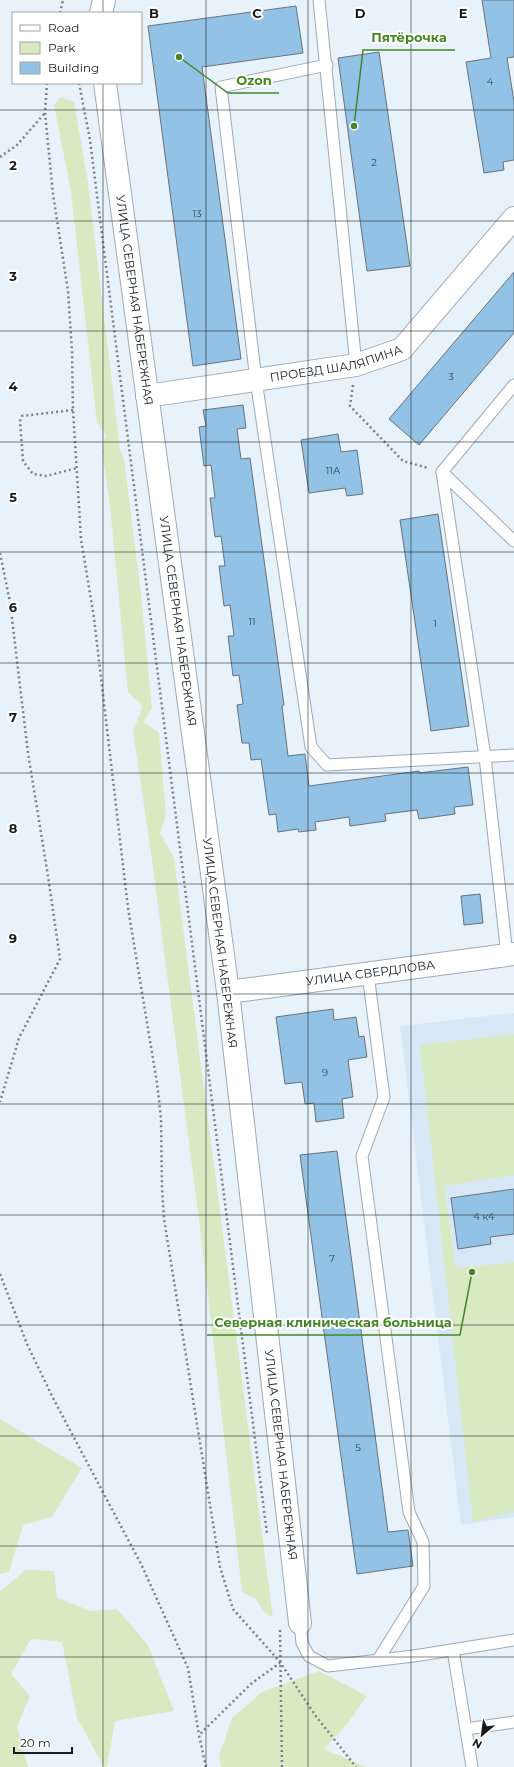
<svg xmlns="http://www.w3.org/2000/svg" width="514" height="1767" font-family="Montserrat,sans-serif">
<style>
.built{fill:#d7e7f5}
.green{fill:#d9eac3}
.building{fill:#92c2e6;stroke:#6a7279}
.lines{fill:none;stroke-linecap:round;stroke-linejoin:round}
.lane-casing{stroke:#a0a9b1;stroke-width:13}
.street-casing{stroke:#a0a9b1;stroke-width:24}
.secondary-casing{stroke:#a0a9b1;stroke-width:24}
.path{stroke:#7b8186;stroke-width:2.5;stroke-dasharray:2 3;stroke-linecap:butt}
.lane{stroke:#fff;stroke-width:11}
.street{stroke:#fff;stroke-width:22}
.secondary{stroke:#fff;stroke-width:22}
.grid{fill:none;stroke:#161a1c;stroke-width:1;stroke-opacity:0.55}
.labels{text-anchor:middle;stroke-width:4;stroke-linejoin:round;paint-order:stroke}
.number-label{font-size:10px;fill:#35444e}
.street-label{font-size:12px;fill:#161a1c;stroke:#fff}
.grid-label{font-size:13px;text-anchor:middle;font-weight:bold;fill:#161a1c;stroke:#fff;stroke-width:4;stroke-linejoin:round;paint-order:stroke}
.leader{fill:none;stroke:#468627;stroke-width:1.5}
.callout-dot{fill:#468627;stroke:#fff;stroke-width:1.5}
.callout-label{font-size:13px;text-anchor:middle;font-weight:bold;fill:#468627;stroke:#fff;stroke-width:4;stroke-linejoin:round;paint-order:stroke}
</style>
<rect width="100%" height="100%" fill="#e8f2fa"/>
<path class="built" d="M 514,1013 L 514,1517 L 461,1525 L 400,1026 Z"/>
<g class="green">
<path d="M 61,97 L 74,102 L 88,182 L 120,449 L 124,459 L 141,594 L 152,708 L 144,722 L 159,733 L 166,816 L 160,833 L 174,858 L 273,1618 L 264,1612 L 256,1599 L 242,1592 L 201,1235 L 152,860 L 133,731 L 143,706 L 128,692 L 110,506 L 102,451 L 106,435 L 97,423 L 71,192 L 54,105 Z"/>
<path d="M 514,1034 L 514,1175 L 444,1186 L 456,1268 L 514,1262 L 514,1511 L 473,1522 L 420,1045 Z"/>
<path d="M 0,1419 L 82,1468 L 52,1517 L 23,1525 L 9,1572 L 0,1574 Z"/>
<path d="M 26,1570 L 54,1571 L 57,1598 L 91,1611 L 117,1609 L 148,1645 L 174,1711 L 115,1721 L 107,1767 L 104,1767 L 77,1718 L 62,1642 L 31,1639 L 11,1674 L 30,1696 L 17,1727 L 28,1767 L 0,1767 L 0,1591 Z"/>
<path d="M 319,1671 L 367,1696 L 348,1723 L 324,1749 L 366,1767 L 221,1767 L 219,1756 L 232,1718 L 262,1692 Z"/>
</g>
<g class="building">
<path d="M 482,0 L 514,0 L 514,57 L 507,58 L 514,101 L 514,160 L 503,162 L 504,170 L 484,173 L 466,62 L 491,58 Z"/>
<path d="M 296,6 L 303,53 L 202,67 L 241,359 L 193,366 L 148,26 Z"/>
<path d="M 379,52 L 410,266 L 367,271 L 338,58 Z"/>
<path d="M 514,272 L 514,333 L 419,445 L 389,419 Z"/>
<path d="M 243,405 L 246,428 L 237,429 L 241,459 L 250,458 L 284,705 L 282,706 L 288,756 L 305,754 L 309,786 L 419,771 L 419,773 L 468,767 L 473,805 L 454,807 L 455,814 L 419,819 L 417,810 L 385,814 L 386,821 L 350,826 L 349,817 L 315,822 L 316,830 L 299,832 L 298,829 L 278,832 L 276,814 L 269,815 L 261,759 L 251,760 L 249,743 L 242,743 L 237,705 L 243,704 L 239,675 L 233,676 L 228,636 L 234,636 L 230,605 L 224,606 L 219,566 L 225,566 L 221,536 L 215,537 L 210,498 L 215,498 L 211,465 L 204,466 L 199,427 L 206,426 L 203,410 Z"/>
<path d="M 338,434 L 341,452 L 357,450 L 363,494 L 347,496 L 345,488 L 309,493 L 301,440 Z"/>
<path d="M 438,514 L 469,726 L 431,731 L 400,520 Z"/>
<path d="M 480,894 L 483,923 L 464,925 L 461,896 Z"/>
<path d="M 333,1009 L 334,1020 L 356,1017 L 359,1037 L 364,1036 L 367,1057 L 348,1060 L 353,1097 L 342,1099 L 344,1118 L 316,1122 L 314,1103 L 305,1104 L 302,1082 L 285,1084 L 276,1017 Z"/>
<path d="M 337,1151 L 388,1532 L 408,1530 L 413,1566 L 357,1574 L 300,1155 Z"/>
<path d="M 514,1189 L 514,1234 L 490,1237 L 491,1244 L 458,1249 L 451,1198 Z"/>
</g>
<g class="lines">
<g class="lane-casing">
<g id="lane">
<path d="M 319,0 L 356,365"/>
<path d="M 327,65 L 221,87 L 256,380 L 311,747 L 327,765 L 514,755"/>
<path d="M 442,472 L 514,385"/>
<path d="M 507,955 L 485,757 L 442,472 L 514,541"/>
<path d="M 368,974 L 384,1097 L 362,1156 L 409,1512 L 423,1542 L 424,1586 L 378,1660"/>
<path d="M 300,1623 L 302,1643 L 309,1656 L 328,1666 L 414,1656 L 514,1640"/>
<path d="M 453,1650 L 472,1767"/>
<path d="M 466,1729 L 514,1722"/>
</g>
</g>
<g class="street-casing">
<g id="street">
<path id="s1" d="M 147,396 L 356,365 L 402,349 L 514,218"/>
<path id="s2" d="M 228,992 L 300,1623"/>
</g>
</g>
<g class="secondary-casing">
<g id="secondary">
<path d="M 101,13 L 104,0"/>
<path id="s3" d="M 105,83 L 228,992 L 514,954"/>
</g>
</g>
<g class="path">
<path d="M 60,13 L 63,0"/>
<path d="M 47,83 L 45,113 L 53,194 L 68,291 L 72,351 L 73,410 L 81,539 L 94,618 L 128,908 L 157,1083 L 161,1118 L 162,1188 L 164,1219 L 220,1567 L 233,1609 L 280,1662 L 315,1715 L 356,1767"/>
<path d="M 79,83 L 90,140 L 267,1534"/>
<path d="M 0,157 L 17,145 L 44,114"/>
<path d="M 353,385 L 350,406 L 403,461 L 428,468"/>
<path d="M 73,410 L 22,416 L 20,421 L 23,461 L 33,474 L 46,476 L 77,468"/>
<path d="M 0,553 L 10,602 L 28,753 L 48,876 L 60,959 L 19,1038 L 0,1102"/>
<path d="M 0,1274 L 27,1344 L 53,1398 L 142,1566 L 188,1668 L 199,1735"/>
<path d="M 280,1630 L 282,1767"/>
<path d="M 206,1767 L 199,1735 L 252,1683 L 280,1663"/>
</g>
<use href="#lane" class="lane"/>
<use href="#street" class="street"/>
<use href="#secondary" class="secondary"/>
</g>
<path class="grid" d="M 103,0 L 103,13M 206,0 L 206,1767M 308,0 L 308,1767M 411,0 L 411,1767M 103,83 L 103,1767M 0,110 L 514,110M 0,221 L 514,221M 0,331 L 514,331M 0,442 L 514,442M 0,552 L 514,552M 0,663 L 514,663M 0,773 L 514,773M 0,884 L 514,884M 0,994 L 514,994M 0,1104 L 514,1104M 0,1215 L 514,1215M 0,1325 L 514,1325M 0,1436 L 514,1436M 0,1546 L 514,1546M 0,1657 L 514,1657"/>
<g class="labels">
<g class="number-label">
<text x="490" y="85">4</text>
<text x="374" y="166">2</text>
<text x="197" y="217">13</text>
<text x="451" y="380">3</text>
<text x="333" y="474">11А</text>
<text x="252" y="625">11</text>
<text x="435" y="627">1</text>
<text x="325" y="1076">9</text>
<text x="484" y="1220">4 к4</text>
<text x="332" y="1262">7</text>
<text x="358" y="1451">5</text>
</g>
<g class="street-label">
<text dy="4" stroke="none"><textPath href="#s3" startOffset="219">УЛИЦА СЕВЕРНАЯ НАБЕРЕЖНАЯ</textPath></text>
<text dy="4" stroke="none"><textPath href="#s1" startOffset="192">ПРОЕЗД ШАЛЯПИНА</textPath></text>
<text dy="4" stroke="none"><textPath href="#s3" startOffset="543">УЛИЦА СЕВЕРНАЯ НАБЕРЕЖНАЯ</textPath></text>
<text transform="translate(220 943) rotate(83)" y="4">УЛИЦА СЕВЕРНАЯ НАБЕРЕЖНАЯ</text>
<text dy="4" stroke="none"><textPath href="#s3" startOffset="1061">УЛИЦА СВЕРДЛОВА</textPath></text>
<text dy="4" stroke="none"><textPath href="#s2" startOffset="466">УЛИЦА СЕВЕРНАЯ НАБЕРЕЖНАЯ</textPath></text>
</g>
</g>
<g class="grid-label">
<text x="154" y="18">B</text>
<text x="257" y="18">C</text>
<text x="360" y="18">D</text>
<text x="463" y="18">E</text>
<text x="13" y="170">2</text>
<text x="13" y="281">3</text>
<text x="13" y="391">4</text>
<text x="13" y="502">5</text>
<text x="13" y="612">6</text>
<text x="13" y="722">7</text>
<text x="13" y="833">8</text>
<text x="13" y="943">9</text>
</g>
<path class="leader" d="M354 126L363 50H455M179 57L228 93H279M472 1272L460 1335H207"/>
<g class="callout-dot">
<circle cx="354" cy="126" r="4"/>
<circle cx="179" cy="57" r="4"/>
<circle cx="472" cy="1272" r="4"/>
</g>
<g class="callout-label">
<text x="409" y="42">Пятёрочка</text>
<text x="254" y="85">Ozon</text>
<text x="333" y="1327">Северная клиническая больница</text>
</g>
<rect x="12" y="12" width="130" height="72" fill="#ffffff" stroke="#a2a3a4"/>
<rect x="20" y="25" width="20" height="6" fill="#ffffff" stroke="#a2a3a4"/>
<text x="48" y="32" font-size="12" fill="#161a1c">Road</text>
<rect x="20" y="42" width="20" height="12" fill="#d9eac3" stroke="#a2a3a4"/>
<text x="48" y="52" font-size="12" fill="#161a1c">Park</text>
<rect x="20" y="62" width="20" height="12" fill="#92c2e6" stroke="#a2a3a4"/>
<text x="48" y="72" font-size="12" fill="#161a1c">Building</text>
<g transform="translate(482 1735) rotate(209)" stroke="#ffffff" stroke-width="3" paint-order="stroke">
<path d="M0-3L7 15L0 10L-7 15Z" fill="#161a1c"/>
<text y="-6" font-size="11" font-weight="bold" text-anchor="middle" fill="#161a1c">N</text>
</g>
<path d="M14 1747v6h58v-6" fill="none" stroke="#161a1c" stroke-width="2"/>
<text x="20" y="1747" font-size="12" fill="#161a1c" stroke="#ffffff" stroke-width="3" paint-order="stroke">20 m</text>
</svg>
